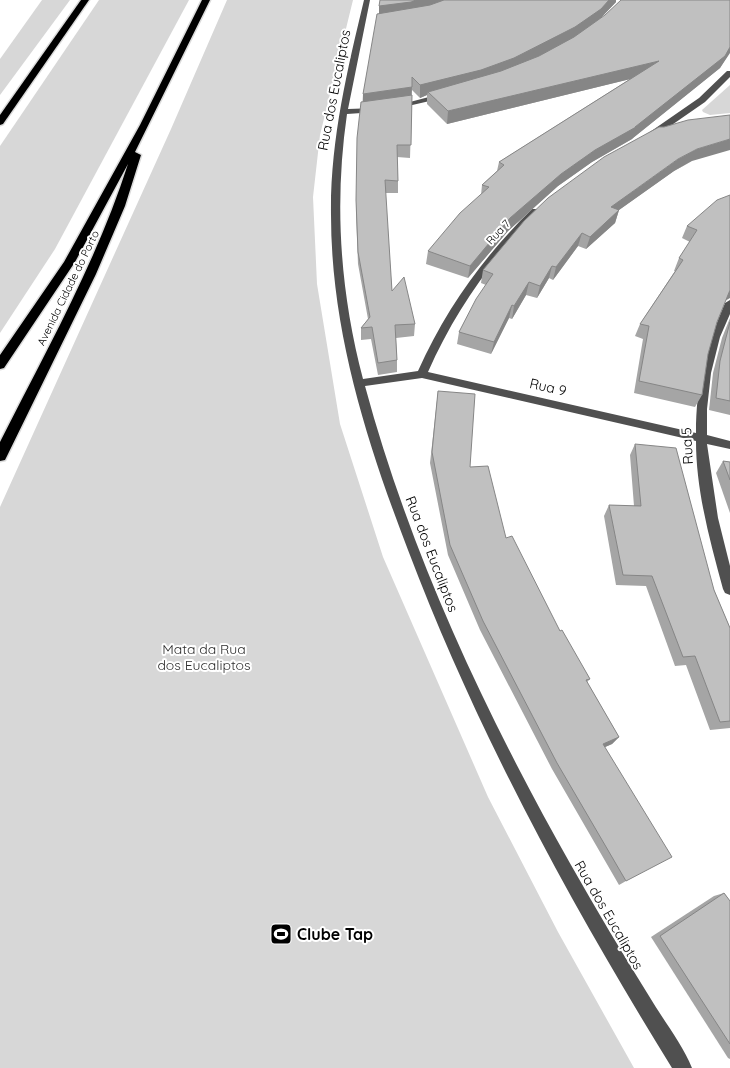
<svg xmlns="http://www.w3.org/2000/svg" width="730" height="1068" font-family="Quicksand,sans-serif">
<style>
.green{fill:#d7d7d7}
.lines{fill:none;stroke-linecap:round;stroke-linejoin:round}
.highway-casing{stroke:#dbdbdb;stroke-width:3}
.minor{fill:#505050;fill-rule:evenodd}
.highway{fill:#000;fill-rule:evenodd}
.wall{fill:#a5a5a5}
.shaded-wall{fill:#868686}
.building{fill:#c0c0c0;stroke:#868686}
.labels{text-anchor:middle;stroke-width:4;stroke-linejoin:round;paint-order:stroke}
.far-street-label{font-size:11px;fill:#000;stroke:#fff}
.street-label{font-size:14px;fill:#000;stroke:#fff}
.park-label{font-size:14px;fill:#2e2e2e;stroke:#fff}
.near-poi-label{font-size:16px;font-weight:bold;fill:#000;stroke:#fff;text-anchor:start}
</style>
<rect width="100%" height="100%" fill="#fff"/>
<g class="green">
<path d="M 42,0 L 70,0 L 0,95 L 0,59 Z"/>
<path d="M 99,0 L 189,0 L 55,249 L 0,333 L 0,146 Z"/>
<path d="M 227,0 L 353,0 L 320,135 L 313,197 L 317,284 L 340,424 L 383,557 L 488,797 L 558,932 L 634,1068 L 0,1068 L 0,507 L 171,129 Z"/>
<path d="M 730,85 L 730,113 L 710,115 L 703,112 L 702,110 Z"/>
</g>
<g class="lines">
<g class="highway-casing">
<g id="highway">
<path d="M 81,0 L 89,0 L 3,124 L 0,125 L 0,115 Z"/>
<path d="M 202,0 L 210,0 L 135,152 L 141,155 L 125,206 L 96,274 L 7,456 L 5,460 L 0,461 L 0,442 C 46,351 97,261 128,164 L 75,262 L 4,368 L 0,369 L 0,355 L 64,262 L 140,125 Z"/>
</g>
</g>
<g class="minor">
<path d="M 364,0 L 370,0 L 348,109 L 376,108 L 380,110 L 376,112 L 347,114 C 334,203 340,292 363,379 L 418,371 C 446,309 483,257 532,209 L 538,209 L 538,213 C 491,260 455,311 428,372 L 696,433 C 696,384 706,347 725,303 L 730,300 L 730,314 L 720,337 L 711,373 L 707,409 L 707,435 L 730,441 L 730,449 L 707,444 L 718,518 L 730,566 L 730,595 L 725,593 L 723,589 C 710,541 696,491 696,441 L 422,378 L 365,386 C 410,553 486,715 571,865 C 596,909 622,953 649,996 C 663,1020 682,1043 692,1068 L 672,1068 C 570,903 477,732 408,550 C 367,443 331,331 331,215 C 330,142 347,71 364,0 Z"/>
<path d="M 727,71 L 730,71 L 730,77 L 705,102 L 653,138 L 647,138 L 647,134 L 699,98 Z"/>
<path d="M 444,93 L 448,95 L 447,97 L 395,109 L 391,107 Z"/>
</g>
<use href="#highway" class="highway"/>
</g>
<g class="wall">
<path d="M 380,0 L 616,0 L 616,2 L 599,20 L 728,55 L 720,68 L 633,138 L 632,139 L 592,162 L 558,186 L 508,231 L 468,278 L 426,264 L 428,251 L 481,195 L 482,185 L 497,171 L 499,162 L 630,79 L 447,124 L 427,104 L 427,95 L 420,98 L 412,90 L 410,158 L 397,157 L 398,181 L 398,193 L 385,193 L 392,291 L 415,324 L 414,336 L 396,338 L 397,360 L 397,372 L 378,375 L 371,339 L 361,340 L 361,328 L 368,319 L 358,264 L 356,212 L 363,94 L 379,14 Z"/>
<path d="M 692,161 L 674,171 L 619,210 L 615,223 L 586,249 L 578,246 L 553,280 L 549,278 L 537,298 L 526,295 L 512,319 L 509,318 L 491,354 L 457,344 L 459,332 L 486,285 L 481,283 L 483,270 Z"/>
<path d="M 730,195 L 725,301 L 717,322 L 708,354 L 702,395 L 695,407 L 634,393 L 643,339 L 635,336 L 640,324 L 675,271 L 674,271 L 679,258 L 690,242 L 682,238 L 687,226 Z"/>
<path d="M 730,318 L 730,415 L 709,410 L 713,373 L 722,338 Z"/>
<path d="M 438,391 L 470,467 L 506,538 L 560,631 L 590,679 L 587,682 L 619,737 L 612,744 L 605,747 L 626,881 L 619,885 L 552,769 L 480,630 L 448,555 L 430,463 Z"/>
<path d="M 635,444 L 714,590 L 730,628 L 730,728 L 710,730 L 686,665 L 675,666 L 646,586 L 616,585 L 604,516 L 609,505 L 634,506 L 630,455 Z"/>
<path d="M 723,461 L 730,462 L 730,513 L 716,473 Z"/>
<path d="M 724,893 L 730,901 L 730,1059 L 728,1058 L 651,937 L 714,896 Z"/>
</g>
<g class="shaded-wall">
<path d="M 416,0 L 448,0 L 411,13 L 379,17 L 379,6 Z"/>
<path d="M 609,0 L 616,0 L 616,2 L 598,21 L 572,39 L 512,70 L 428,92 L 427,95 L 420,98 L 420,85 Z"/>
<path d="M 730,47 L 730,53 L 720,68 L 633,138 L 632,139 L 592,162 L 558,186 L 508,231 L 468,278 L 470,266 L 510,218 L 561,174 L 595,150 L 635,127 Z"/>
<path d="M 659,61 L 655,73 L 447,124 L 448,111 Z"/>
<path d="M 412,87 L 411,99 L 363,106 L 363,94 Z"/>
<path d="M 730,139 L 730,150 L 692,161 L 674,171 L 619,210 L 615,223 L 586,249 L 590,237 L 611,207 L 678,159 L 697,149 Z"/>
<path d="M 582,233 L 578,246 L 553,280 L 556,267 Z"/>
<path d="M 552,266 L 549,278 L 537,298 L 540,286 Z"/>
<path d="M 529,282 L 526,295 L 512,319 L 514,306 Z"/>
<path d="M 730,290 L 730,298 L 723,302 Z"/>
<path d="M 512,305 L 509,318 L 491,354 L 494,342 Z"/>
<path d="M 619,737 L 612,744 L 596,751 L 603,744 Z"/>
</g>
<g class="building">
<path d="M 380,0 L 416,0 L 411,2 L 379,6 Z"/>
<path d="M 444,0 L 609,0 L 601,9 L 575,27 L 514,58 L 481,70 L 420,85 L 412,77 L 412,87 L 363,94 L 377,14 L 430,5 Z"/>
<path d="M 621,0 L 730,0 L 730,47 L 725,56 L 635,127 L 636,127 L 595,150 L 561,174 L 510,218 L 470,266 L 428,251 L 460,213 L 489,187 L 482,185 L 504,165 L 499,162 L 659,61 L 448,111 L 428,92 L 501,71 L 539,56 L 574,37 L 605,15 Z"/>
<path d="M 412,95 L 411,145 L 397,145 L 398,181 L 385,180 L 392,291 L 404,277 L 415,324 L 395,325 L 397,360 L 378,363 L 372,327 L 361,328 L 370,317 L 358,252 L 356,200 L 357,138 L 361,102 Z"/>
<path d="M 730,115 L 730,139 L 697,149 L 678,159 L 611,207 L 619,210 L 590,237 L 582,233 L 556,267 L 552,266 L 540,286 L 529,282 L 514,306 L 512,305 L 494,342 L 459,332 L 476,299 L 493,274 L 483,270 L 524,221 L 548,198 L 604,157 L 659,127 L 664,127 L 688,120 Z"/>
<path d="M 730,195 L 730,290 L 717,322 L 708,354 L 702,395 L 639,381 L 649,326 L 640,324 L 683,260 L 679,258 L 697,230 L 687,226 L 717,200 Z"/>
<path d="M 730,322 L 730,401 L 716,398 L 720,361 Z"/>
<path d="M 438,391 L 475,394 L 470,467 L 488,466 L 506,538 L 512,536 L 560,631 L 562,630 L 590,679 L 586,680 L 619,737 L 603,744 L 672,857 L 626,881 L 557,763 L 483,621 L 450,545 L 432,452 Z"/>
<path d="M 635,444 L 676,448 L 714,590 L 730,628 L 730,721 L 720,722 L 695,656 L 683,657 L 652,576 L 623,575 L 609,505 L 641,506 Z"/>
<path d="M 723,461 L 730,462 L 730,480 Z"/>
<path d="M 724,893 L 730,901 L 730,1044 L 660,936 Z"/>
</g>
<defs>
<g id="stadium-square" transform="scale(1.125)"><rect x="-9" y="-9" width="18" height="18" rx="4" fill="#000" stroke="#fff"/><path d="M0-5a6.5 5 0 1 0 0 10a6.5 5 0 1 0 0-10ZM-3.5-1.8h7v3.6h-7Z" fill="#fff"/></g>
</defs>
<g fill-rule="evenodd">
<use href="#stadium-square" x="281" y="934"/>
</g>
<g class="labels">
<g class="far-street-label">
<text transform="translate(498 232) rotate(-47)" y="4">Rua 7</text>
<text transform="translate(68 288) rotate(-64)" y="4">Avenida Cidade do Porto</text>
</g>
<g class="street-label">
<text transform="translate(334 90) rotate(-79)" y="5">Rua dos Eucaliptos</text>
<text transform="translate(548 387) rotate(13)" y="5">Rua 9</text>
<text transform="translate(687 446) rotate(-93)" y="5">Rua 5</text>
<text transform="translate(432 554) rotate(69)" y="5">Rua dos Eucaliptos</text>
<text transform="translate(609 915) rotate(60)" y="5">Rua dos Eucaliptos</text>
</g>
<g class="park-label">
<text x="204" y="654">Mata da Rua<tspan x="204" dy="16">dos Eucaliptos</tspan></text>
</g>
<g class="near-poi-label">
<text x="297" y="940">Clube Tap</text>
</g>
</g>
</svg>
